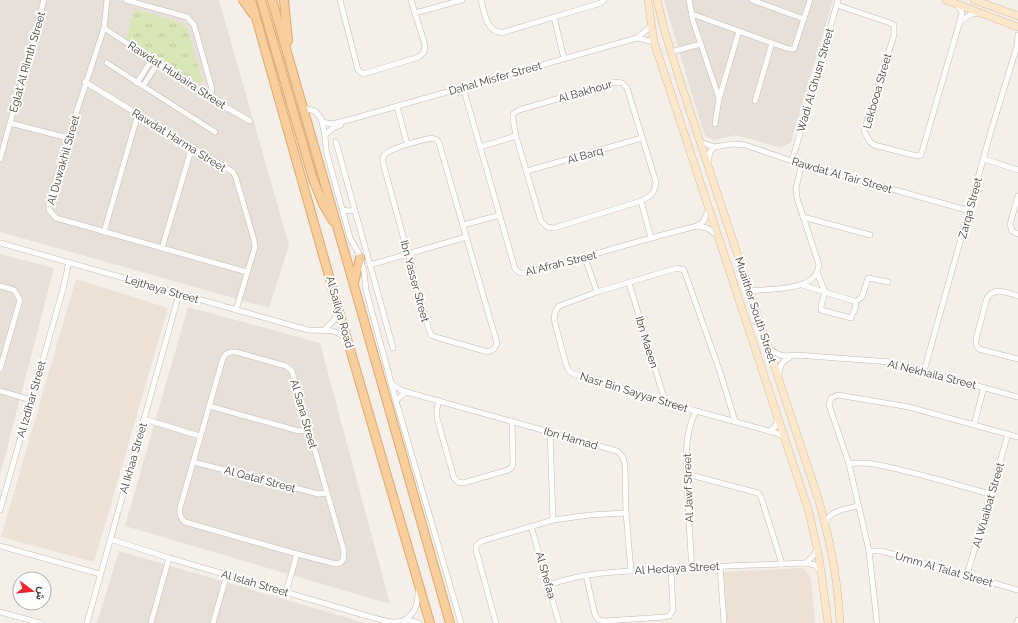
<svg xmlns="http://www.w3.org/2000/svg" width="1018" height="623" font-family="Raleway,Vazirmatn,sans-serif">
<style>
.residential{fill:#e7e0d8}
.education{fill:#ece1d4}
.park{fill:url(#park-tufts)}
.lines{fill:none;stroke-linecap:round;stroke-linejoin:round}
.street-casing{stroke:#c2b8af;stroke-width:6}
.secondary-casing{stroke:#d4bc9e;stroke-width:8}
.primary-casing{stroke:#dda86d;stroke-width:10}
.street{stroke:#fff;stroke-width:5}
.secondary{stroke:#fce7cb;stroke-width:7}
.primary{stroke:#f9ce9d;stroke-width:8}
.labels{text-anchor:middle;stroke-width:4;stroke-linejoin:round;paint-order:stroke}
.street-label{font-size:11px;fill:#473e38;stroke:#fff}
</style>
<defs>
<pattern id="park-tufts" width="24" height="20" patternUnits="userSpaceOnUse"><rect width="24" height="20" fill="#d8e5b4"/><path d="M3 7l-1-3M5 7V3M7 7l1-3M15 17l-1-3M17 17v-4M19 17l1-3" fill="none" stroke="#bbc69c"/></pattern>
</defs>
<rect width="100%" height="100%" fill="#f4efe9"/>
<g class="residential">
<path d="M 0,0 L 219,0 L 289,245 L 269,308 L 0,232 Z"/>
<path d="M 664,0 L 833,0 L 791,142 L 781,148 L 736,135 L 714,140 L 706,137 L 703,131 Z"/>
<path d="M 0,254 L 54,268 L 0,475 Z"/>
<path d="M 188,307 L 320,343 L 390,604 L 125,526 Z"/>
<path d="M 119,551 L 365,623 L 97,623 Z"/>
</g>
<g class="education">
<path d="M 76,279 L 168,308 L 94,562 L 1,537 Z"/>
<path d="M 803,568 L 811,578 L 815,623 L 723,623 L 721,572 Z"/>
</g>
<path class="park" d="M 135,9 L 180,23 L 187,29 L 202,80 L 200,84 L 126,39 Z"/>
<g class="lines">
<g class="street-casing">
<g id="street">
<path d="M 107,0 L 104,28 L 68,138 L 49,204 L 49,210 L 56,218 L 247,272"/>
<path d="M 126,0 L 187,17 L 194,25 L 212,89 L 210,98"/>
<path d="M 340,0 L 358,70 L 363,74 L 419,57 L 424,52 L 425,45 L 411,0"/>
<path d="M 481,0 C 485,14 485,29 501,33 L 601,3 L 604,0"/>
<path d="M 689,0 L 693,21 L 719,98"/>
<path d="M 752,0 L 804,19"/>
<path d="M 837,5 L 890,23 L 894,25 L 894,35 L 864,131 L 870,142 L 874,145 L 917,156 L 921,155 L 960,21 L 962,12 L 957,5"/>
<path d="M 415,13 L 462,0"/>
<path d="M 692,14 L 739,31"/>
<path d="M 554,17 L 564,59"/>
<path d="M 960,21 L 972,14 L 979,13"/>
<path d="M 104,28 L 210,98 L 250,121"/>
<path d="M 637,38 L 654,42"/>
<path d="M 772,43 L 789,49 L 794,49 L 810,0"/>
<path d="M 671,52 L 701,44"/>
<path d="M 107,63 L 215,132"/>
<path d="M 85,82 L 233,172 L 236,178 L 254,240 L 255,247 L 236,310"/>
<path d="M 615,82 L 622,83 L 627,88 L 656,182 C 655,193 651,196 641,201 L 554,228 L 547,227 L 541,221 L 516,136 L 513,120 L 513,114 L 519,110 Z"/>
<path d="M 137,83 L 152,59"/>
<path d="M 143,86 L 158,63"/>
<path d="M 463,87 L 515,269 L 520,273 L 526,273 C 584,258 640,240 697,226 L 703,222 L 709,209"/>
<path d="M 397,106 L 407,144"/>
<path d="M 304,108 L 315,111 L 321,118 L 325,135 L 326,150 L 350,238 L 358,252 L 364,271 L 366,290 L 396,401 L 461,623"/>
<path d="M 322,122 L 332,124 L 352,119 L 637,38 L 651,26"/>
<path d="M 10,123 L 68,138"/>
<path d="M 715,124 L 719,99 L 739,31 L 772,43 L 755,101"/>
<path d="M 325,135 L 333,128 L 341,125"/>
<path d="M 432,138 L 437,140 L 439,143 L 497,343 L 494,349 L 488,352 L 439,338 L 431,335 L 428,327 L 383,163 C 383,160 382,157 385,154 C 394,147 421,140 432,138 Z"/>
<path d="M 336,142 L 393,348"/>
<path d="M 701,142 L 714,147 L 733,144 L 745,145 L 792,161 L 970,211"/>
<path d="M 480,147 L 516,136"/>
<path d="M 0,159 L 44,0"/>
<path d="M 984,159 L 1018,170"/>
<path d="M 792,161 L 838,0"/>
<path d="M 708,162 L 710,152 L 714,147"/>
<path d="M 527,171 L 642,138"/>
<path d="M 1018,196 L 1010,224 L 1012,231 L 1018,234"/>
<path d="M 641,201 L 651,238"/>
<path d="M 343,210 L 349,211 L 355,210"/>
<path d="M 803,217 L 870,235"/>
<path d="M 463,225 L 500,215"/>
<path d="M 697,226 L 707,228 L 717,235"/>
<path d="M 104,232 L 138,114"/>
<path d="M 0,243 L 308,330 C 324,331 333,327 346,339"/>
<path d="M 162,248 L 192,147"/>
<path d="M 585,258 L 597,292"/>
<path d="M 370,265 L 466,237"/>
<path d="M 817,272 L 825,292 L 821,306 L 821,310 L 851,318 L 856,306 L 855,302 L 862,297 L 868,278 L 888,282"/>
<path d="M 629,283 L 665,401"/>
<path d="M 802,285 L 854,301 L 855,302"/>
<path d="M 0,286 L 14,290 L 20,300 L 0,369"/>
<path d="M 750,291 C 768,289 802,290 814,277 C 817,274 818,270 819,265 L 797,198 L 796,188 L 802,163"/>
<path d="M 1018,296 C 1007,293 995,286 987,298 L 976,339 L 976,345 L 979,349 L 1018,359"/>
<path d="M 325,329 L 334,320 L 338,311"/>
<path d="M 769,348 C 778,356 784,357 796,355 L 891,362 L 1018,397"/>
<path d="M 231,352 L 236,352 L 286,366 L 292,371 L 344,551 L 343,560 L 340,563 L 336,564 L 297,554 L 185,522 C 180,518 179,514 180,508 L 223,358 L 226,354 Z"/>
<path d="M 924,371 L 991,131 L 1017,46 L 1018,35"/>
<path d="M 779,375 C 779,366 782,361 789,358"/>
<path d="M 391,384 L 403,391 L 617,451 L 623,457 L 625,466 L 626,513 L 631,571"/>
<path d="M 0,391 L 31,400"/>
<path d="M 439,400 L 437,409 L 437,418 L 454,478 L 458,482 L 463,483 L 508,470 L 512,467 L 513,463 L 512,421"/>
<path d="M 396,401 L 402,395 L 407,392"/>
<path d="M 209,406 L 299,431 L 309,430"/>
<path d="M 144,419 L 200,436"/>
<path d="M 735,421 L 720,372 L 684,270 L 677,268 L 597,292 L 559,306 L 555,312 L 554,320 L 566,364 L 569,371 L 574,374 L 696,411 L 776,433 L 784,437"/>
<path d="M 974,425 L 984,387"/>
<path d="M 550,431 L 553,520"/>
<path d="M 769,431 L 775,427 L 778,418"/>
<path d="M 193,462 L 319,494 L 327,493"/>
<path d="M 849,464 C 867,461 883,466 901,470 C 931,477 961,486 990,494"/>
<path d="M 687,474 L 758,493 L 761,497 L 782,564"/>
<path d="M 0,510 L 63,289 L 69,262"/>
<path d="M 825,524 C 829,510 846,509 858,506"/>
<path d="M 531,526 L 559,623"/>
<path d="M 110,539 L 169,558 L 381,620 L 392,622 L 413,621 L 419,623"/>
<path d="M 0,546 L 100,574"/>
<path d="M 869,551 L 881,551 L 892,554 L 1018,590"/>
<path d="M 806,563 L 814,555 L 817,548"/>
<path d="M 720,566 L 724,623"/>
<path d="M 692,567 C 690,545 689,522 688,499 C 687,470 682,437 696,411"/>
<path d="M 586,575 L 595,615 L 599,620 L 605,621 L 665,617 L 669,616 L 673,610 L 671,569"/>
<path d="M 967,575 L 1008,434"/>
<path d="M 549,585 C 588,571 629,571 669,569 C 715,566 760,565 806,563 L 815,565 L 821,572"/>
<path d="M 286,592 L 297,554"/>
<path d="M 0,612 L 40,623"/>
<path d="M 402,621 C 415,615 418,605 418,592"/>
<path d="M 87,623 L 179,294"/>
<path d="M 151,623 L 169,558"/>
<path d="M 213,623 L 227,574"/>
<path d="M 496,623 L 476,550 L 476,546 L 482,541 L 553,520 L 590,515 L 626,513"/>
<path d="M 877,623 L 869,551 L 849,464 L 829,405 L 831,398 L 838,395 L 909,407 L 1018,437"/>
<path d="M 1017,623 L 1018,620"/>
</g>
</g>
<g class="secondary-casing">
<g id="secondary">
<path d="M 648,0 L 654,42 L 809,512 L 819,557 L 828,623"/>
<path d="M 657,0 L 664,29 L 682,87 L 818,498 C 830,539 838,580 840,623"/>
<path d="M 946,0 L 1018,27"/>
<path d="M 974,0 L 1018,16"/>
</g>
</g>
<g class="primary-casing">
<g id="primary">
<path d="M 243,0 L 253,14"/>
<path d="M 251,0 L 338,308 L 430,623"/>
<path d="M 261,0 L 313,179 L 323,204 L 333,221"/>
<path d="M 272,0 C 333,207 390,416 450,623"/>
<path d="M 284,0 L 288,41"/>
<path d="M 354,282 L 360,258"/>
</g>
</g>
<use href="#street" class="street"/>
<use href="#secondary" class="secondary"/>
<use href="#primary" class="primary"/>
</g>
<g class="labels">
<g class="street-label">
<text transform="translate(27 62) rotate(-74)" y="4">Eglat Al Rimth Street</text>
<text transform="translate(177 75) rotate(33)" y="4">Rawdat Hubaira Street</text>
<text transform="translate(495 78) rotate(-16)" y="4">Dahal Misfer Street</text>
<text transform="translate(815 80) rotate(-74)" y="4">Wadi Al Ghusn Street</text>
<text transform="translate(585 91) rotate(-16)" y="4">Al Bakhour</text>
<text transform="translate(877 91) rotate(-74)" y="4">Lekbooa Street</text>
<text transform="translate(179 140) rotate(32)" y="4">Rawdat Harma Street</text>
<text transform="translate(585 155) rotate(-16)" y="4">Al Barq</text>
<text transform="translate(63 160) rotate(-74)" y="4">Al Duwakhil Street</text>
<text transform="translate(842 175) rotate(16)" y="4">Rawdat Al Tair Street</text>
<text transform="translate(970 208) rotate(-75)" y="4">Zarqa Street</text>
<text transform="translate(561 263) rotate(-14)" y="4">Al Afrah Street</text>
<text transform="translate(415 281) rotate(75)" y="4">Ibn Yasser Street</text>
<text transform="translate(162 289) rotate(16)" y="4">Lejthaya Street</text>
<text transform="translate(756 310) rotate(72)" y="4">Muaither South Street</text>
<text transform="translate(340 312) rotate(74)" y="4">Al Sailiya Road</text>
<text transform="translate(647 342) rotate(73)" y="4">Ibn Maeen</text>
<text transform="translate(932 374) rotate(14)" y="4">Al Nekhaila Street</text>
<text transform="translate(634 392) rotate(17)" y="4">Nasr Bin Sayyar Street</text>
<text transform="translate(31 399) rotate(-74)" y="4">Al Izdihar Street</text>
<text transform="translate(304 414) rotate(74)" y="4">Al Sana Street</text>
<text transform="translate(571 438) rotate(16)" y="4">Ibn Hamad</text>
<text transform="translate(133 458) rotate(-74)" y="4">Al Ikhaa Street</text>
<text transform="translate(260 479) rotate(15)" y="4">Al Qataf Street</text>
<text transform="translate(688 488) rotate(-92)" y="4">Al Jawf Street</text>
<text transform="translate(988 505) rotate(-74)" y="4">Al Wuaibat Street</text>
<text transform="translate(677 568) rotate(-3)" y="4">Al Hedaya Street</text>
<text transform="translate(944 569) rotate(16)" y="4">Umm Al Talat Street</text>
<text transform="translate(546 575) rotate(74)" y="4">Al Shefaa</text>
<text transform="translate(255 583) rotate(16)" y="4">Al Islah Street</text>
</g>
</g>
<g transform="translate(32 591) rotate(106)"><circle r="19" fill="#ffffff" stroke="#b5b2af"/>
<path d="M0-3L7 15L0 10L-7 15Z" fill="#ee262b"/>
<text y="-6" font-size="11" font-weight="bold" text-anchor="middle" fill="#473e38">ش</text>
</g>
</svg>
